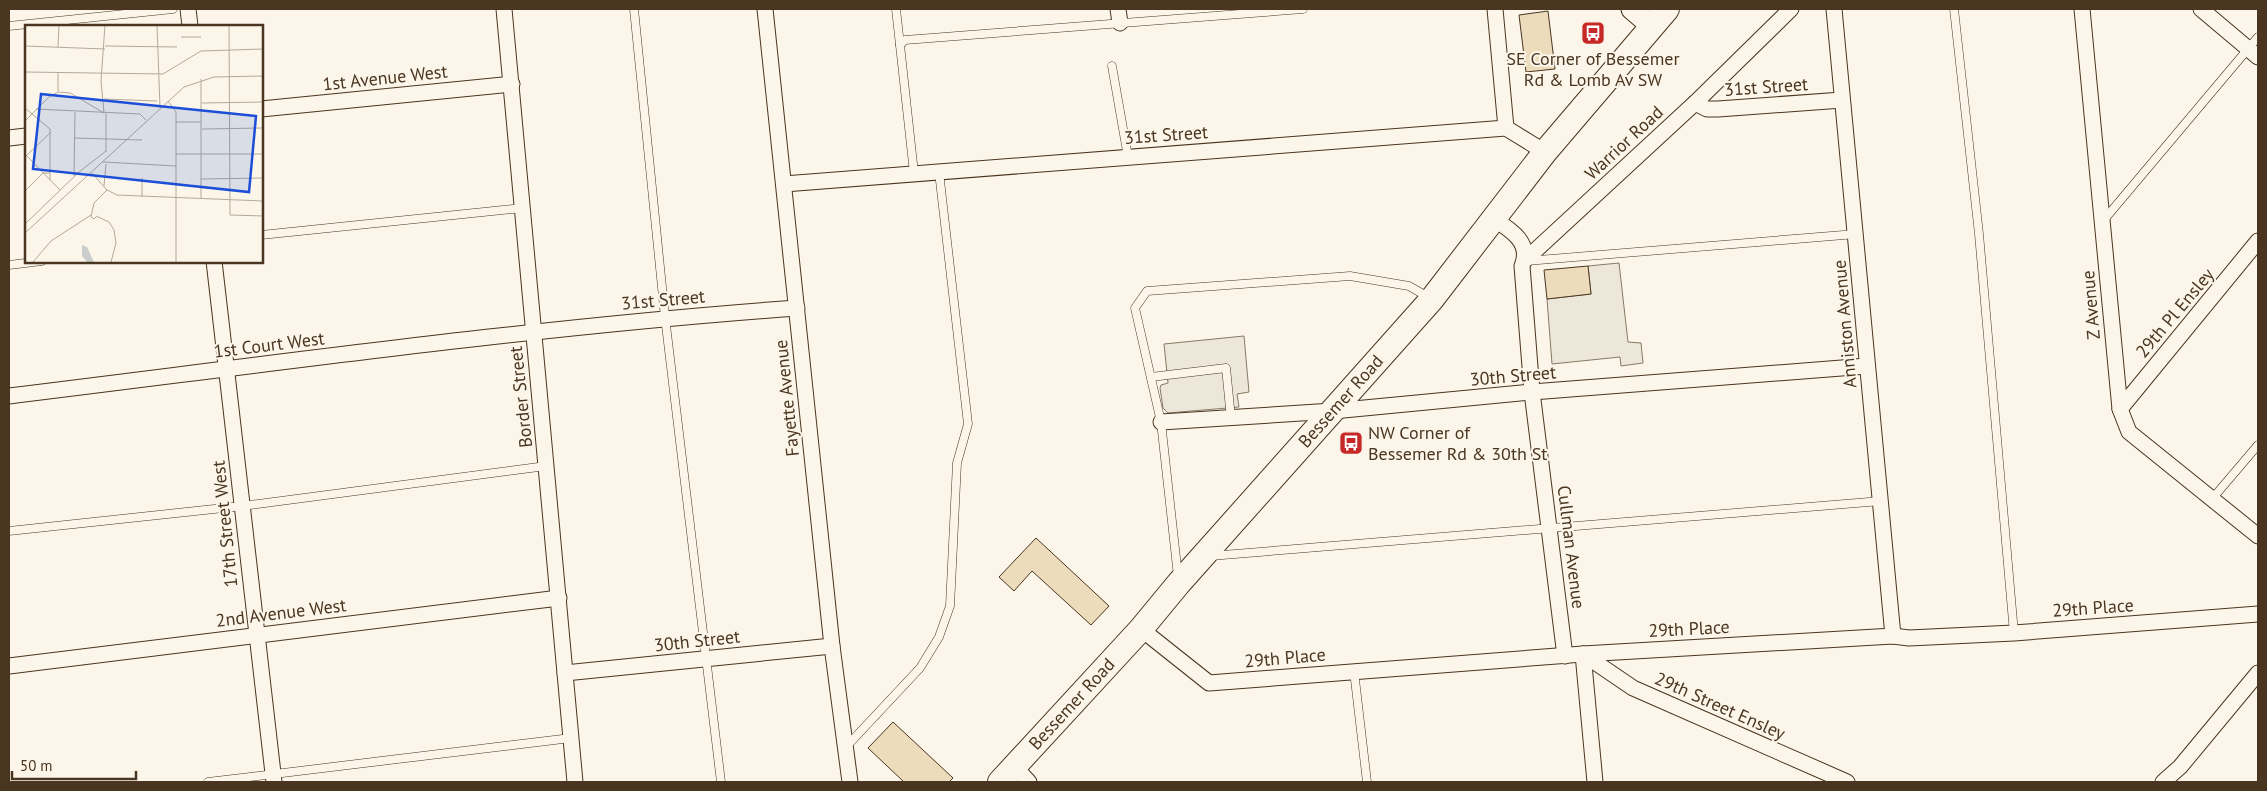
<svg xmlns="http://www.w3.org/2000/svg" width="2267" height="791" font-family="'PT Sans',sans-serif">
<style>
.parking{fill:#ede7d9;stroke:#887966}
.building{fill:#ecdcbc;stroke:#4a3520}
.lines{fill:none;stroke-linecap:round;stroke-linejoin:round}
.service-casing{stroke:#4a3520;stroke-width:9}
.minor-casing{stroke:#4a3520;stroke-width:17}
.secondary-casing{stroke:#4a3520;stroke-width:23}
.primary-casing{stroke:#4a3520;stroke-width:26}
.service{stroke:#fbf6e9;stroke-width:8}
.minor{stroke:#fbf6e9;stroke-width:15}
.secondary{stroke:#fbf6e9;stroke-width:21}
.primary{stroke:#fbf6e9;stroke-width:24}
.labels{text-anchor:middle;stroke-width:4;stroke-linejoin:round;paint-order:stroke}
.poi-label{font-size:18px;fill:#4a3520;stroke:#fbf6e9}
.street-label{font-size:18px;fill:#4a3520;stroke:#fbf6e9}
.inset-road{fill:none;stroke:#b4a999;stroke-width:1}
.view{fill:#1d4ed8;fill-opacity:0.15;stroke:#1d4ed8;stroke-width:2.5}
.inset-edge{fill:none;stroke:#4a3520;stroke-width:2.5}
</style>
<rect width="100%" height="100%" fill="#fbf6e9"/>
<g class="parking">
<path d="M 1619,263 L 1628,342 L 1641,343 L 1643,363 L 1621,366 L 1620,357 L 1552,364 L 1547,299 L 1591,294 L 1588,266 Z"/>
<path d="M 1244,336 L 1249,392 L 1237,394 L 1239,407 L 1168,413 L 1163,408 L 1160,388 L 1161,385 L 1168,383 L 1164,344 Z"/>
</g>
<g class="building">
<path d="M 1548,11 L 1555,69 L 1526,72 L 1519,15 Z"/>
<path d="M 1588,266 L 1591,294 L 1547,299 L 1544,270 Z"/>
<path d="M 1036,538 L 1109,606 L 1091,625 L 1032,571 L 1014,591 L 999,577 Z"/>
<path d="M 893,722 L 953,778 L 949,782 L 904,782 L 868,748 Z"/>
</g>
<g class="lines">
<g class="service-casing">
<g id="service">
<path d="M 634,9 L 665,317 L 721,782"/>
<path d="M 896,9 L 900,45"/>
<path d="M 1954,9 L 1979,234 L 2014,633"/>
<path d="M 9,26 L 173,9"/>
<path d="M 1112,66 L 1128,157"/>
<path d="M 914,173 L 900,45 L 905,40 L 1303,9"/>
<path d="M 2103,221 L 2258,37"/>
<path d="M 261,235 L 523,208"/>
<path d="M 1526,261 L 1856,234"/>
<path d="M 9,265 L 42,261"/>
<path d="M 1151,377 L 1226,368 L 1231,418"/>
<path d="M 2212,499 L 2258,445"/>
<path d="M 9,531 L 242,506 L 546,466"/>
<path d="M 1210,556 L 1881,501"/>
<path d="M 1178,576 L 1161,422 L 1135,308 L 1147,291 L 1350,276 L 1409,286 L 1430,298"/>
<path d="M 1354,671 L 1367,782"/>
<path d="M 846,747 L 920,668 L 939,637 L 950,606 L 957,463 L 968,424 L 939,172"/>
<path d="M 208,782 L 571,738"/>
</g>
</g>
<g class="minor-casing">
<g id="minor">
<path d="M 188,9 L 190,26"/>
<path d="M 504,9 L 575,782"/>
<path d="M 765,9 L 832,646 L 850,782"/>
<path d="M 1118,9 L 1120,23"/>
<path d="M 1495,9 L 1506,128"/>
<path d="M 1834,9 L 1893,636"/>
<path d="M 2082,9 L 2120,409 L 2129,432 L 2258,536"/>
<path d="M 2201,9 L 2258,57"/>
<path d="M 1695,103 L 1707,109 L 1718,109 L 1842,100"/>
<path d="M 261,109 L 512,84"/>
<path d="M 9,138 L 26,136"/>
<path d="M 784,184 L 1506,128 L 1545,152"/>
<path d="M 1494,219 C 1511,230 1532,243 1522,266 L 1532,392 L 1565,656"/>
<path d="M 214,261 L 274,782"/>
<path d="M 1524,261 L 1695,103 L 1791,9"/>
<path d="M 9,396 C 271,364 533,327 797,308"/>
<path d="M 2120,409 L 2258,241"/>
<path d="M 1161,422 L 1333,411 L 1532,392 L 1867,366"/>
<path d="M 1141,629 L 1209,683 L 1583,654 L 1893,636 L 1909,638 L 2014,633 L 2258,614"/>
<path d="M 1583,654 L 1633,688 L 1847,782"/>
<path d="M 1583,654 L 1595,782"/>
<path d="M 9,666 L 559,598"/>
<path d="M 565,673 L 832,646"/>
<path d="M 1015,767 L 1029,782"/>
<path d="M 2163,782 L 2180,767 L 2258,673"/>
</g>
</g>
<g class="secondary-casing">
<path id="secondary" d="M 1632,9 L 1652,26"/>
</g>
<g class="primary-casing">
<g id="primary">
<path id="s1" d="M 1000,782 L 1141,629 L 1179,583 L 1432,299 L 1545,152 L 1667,9"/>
</g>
</g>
<use href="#service" class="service"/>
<use href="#minor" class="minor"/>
<use href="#secondary" class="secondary"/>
<use href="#primary" class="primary"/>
</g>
<defs>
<g id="bus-square" transform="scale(1.25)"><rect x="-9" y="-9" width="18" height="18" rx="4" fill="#c62828" stroke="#fbf6e9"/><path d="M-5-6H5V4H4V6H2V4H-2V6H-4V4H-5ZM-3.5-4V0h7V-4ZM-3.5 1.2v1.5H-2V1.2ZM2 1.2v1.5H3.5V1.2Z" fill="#fff"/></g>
</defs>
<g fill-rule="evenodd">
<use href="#bus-square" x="1593" y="33"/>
<use href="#bus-square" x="1351" y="443"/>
</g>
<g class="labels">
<g class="poi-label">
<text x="1593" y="65">SE Corner of Bessemer<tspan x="1593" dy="21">Rd &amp; Lomb Av SW</tspan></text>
<text x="1368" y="439" text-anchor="start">NW Corner of<tspan x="1368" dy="21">Bessemer Rd &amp; 30th St</tspan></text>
</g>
<g class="street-label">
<text transform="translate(385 78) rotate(-6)" y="6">1st Avenue West</text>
<text transform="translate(1766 87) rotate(-4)" y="6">31st Street</text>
<text transform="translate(1166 135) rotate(-4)" y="6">31st Street</text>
<text transform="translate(1624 143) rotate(-43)" y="6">Warrior Road</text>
<text transform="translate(663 300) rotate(-5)" y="6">31st Street</text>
<text transform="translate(2091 305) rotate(-95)" y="6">Z Avenue</text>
<text transform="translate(2175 313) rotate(-50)" y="6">29th Pl Ensley</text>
<text transform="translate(1845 324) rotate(-95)" y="6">Anniston Avenue</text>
<text transform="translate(269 345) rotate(-7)" y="6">1st Court West</text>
<text transform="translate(1513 376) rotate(-5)" y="6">30th Street</text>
<text transform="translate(521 397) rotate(-96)" y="6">Border Street</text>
<text transform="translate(787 398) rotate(-96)" y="6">Fayette Avenue</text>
<text dy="6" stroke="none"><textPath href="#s1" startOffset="511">Bessemer Road</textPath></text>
<text transform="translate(225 524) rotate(-96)" y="6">17th Street West</text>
<text transform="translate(1571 547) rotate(83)" y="6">Cullman Avenue</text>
<text transform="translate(2093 608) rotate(-4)" y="6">29th Place</text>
<text transform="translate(281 613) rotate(-7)" y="6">2nd Avenue West</text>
<text transform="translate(1689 629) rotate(-3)" y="6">29th Place</text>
<text transform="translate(697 641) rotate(-6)" y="6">30th Street</text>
<text transform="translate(1285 658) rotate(-5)" y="6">29th Place</text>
<text dy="6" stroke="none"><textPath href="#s1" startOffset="106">Bessemer Road</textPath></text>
<text transform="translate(1720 706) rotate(24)" y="6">29th Street Ensley</text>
</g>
</g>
<g transform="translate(25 25)">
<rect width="238" height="238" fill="#fbf6e9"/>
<path d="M 57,220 L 62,222 L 69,237 L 62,237 L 57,231 Z" fill="#c9cecd"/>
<path class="inset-road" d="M 132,0 L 135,83M 204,0 L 205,190 L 238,191M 156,12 L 176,12M 0,21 L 80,24M 80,21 L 152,22M 33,22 L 34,0M 0,47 L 138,49 L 176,26 L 238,24M 33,66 L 33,48M 79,74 L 132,76M 143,76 L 151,87 L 151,237M 177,78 L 238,77M 0,83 L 25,104 L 25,155M 11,84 L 115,89 L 121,95M 79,88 L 76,56 L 80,0M 0,96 L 24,72 L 33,67 L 45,68 L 79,88M 151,97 L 176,97M 177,104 L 238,103M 49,113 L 117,115M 81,127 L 81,88M 0,129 L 35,165M 151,129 L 238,129M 1,131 L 26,107M 78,137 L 151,141M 67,148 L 82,165 L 92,170 L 238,176M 49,151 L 50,87M 117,153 L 117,172M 176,154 L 238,153M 79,161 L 81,139M 0,166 L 18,148 L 25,148M 176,173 L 176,54M 71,191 L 84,197 L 89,205 L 91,218 L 86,237M 71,192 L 69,194 L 66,192 L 69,178 L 82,165M 0,199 L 54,147 L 81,126M 0,208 L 159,62 L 189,52 L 238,51M 8,237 L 26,216 L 66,190"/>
<path class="view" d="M 16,69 L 231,91 L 224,167 L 8,144 Z"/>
<rect width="238" height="238" class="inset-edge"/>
</g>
<rect width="2267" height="791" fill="none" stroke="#4a3520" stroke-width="20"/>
<path d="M12 771v8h124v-8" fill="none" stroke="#4a3520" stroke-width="2.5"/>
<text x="20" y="771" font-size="15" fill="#4a3520" stroke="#fbf6e9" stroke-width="4" paint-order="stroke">50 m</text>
</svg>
